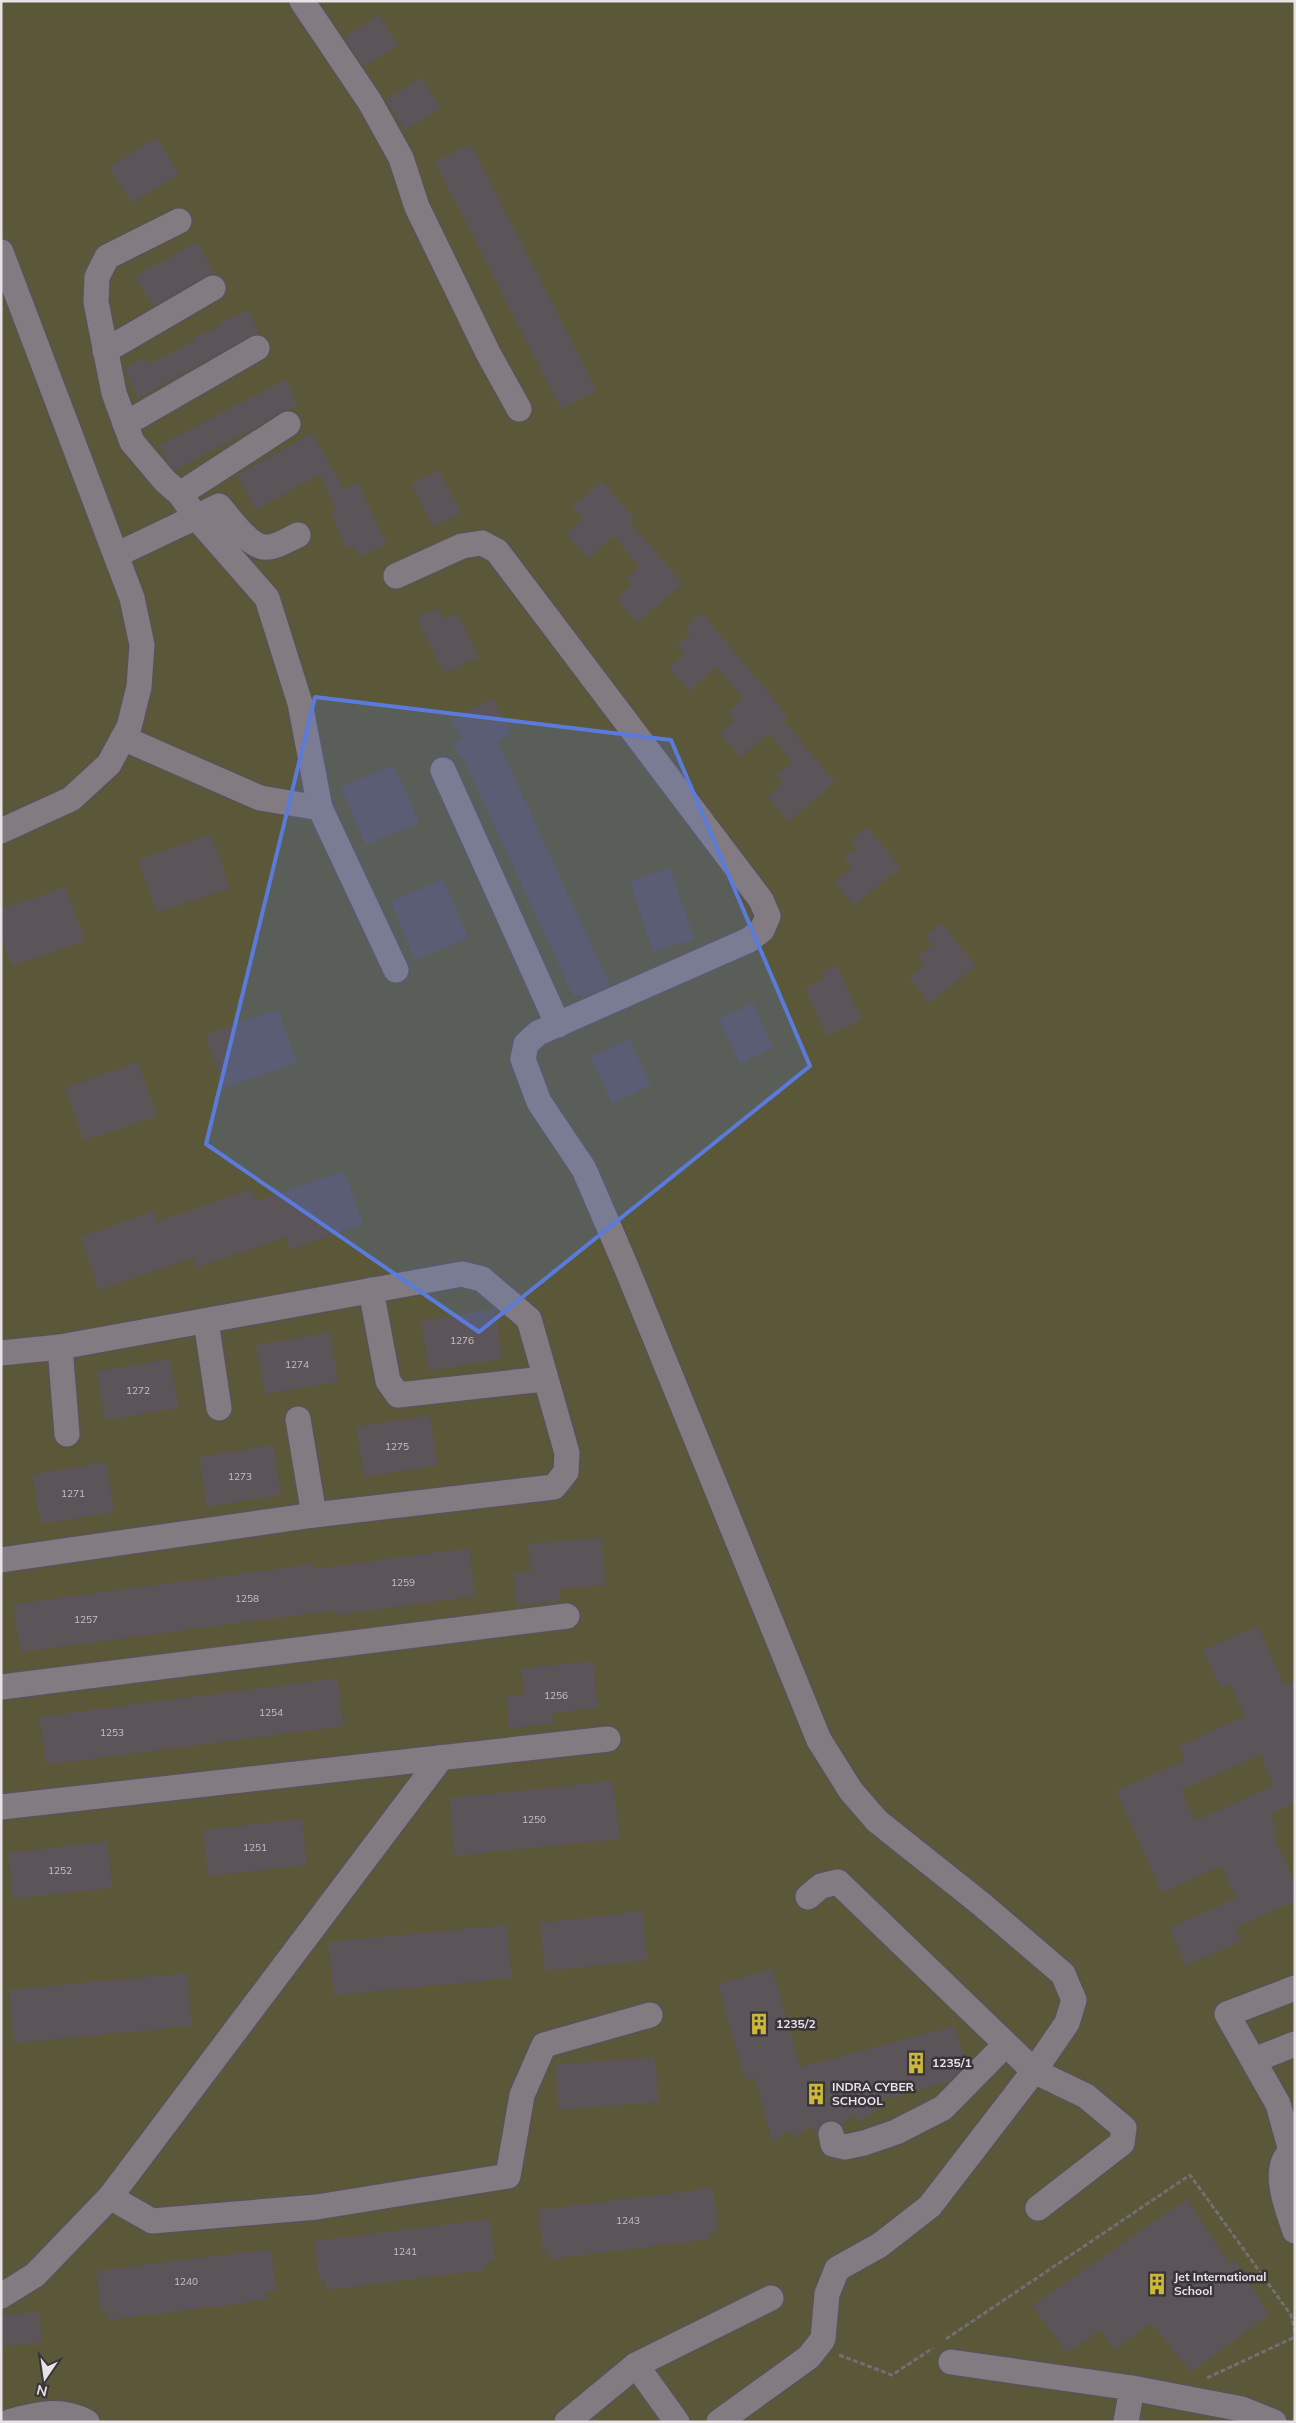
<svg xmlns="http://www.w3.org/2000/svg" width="1296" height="2423" font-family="Mulish,sans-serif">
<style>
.green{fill:#5b5739}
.building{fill:#5b555a;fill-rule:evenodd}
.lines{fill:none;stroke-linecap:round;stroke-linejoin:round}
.minor-casing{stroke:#585357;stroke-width:28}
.path{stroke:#736e72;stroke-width:3;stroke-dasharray:5 2.5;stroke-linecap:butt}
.minor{stroke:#827c82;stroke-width:25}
.marked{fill:#5a7bdc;fill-opacity:0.2;stroke:#5a7bdc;stroke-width:4;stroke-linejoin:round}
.labels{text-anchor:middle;stroke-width:5;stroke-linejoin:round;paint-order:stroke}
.number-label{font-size:10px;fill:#c4c0c3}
.poi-label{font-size:12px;font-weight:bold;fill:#e7e3e6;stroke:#393439;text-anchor:start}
</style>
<rect width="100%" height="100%" fill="#393439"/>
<rect class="green" x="1" y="1" width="1294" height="2421"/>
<g class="building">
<path d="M 379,15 L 398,45 L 364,67 L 344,37 Z"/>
<path d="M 421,77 L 441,108 L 405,130 L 386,100 Z"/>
<path d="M 156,137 L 179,174 L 132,203 L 109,168 Z"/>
<path d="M 471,144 L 597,391 L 561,409 L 435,162 Z"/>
<path d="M 196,242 L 215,273 L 206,276 L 154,306 L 135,277 L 154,264 L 155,266 Z"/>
<path d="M 248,310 L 259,334 L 250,336 L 138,398 L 124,369 L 145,357 L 149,364 L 195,341 L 194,338 L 221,326 L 220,323 Z"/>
<path d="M 286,379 L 298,405 L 280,412 L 258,426 L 175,470 L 168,463 L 160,445 Z"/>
<path d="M 312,433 L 344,489 L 358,483 L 387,544 L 359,557 L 354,546 L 347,550 L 331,513 L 336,510 L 320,474 L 256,510 L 237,475 Z"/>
<path d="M 439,470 L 461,513 L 433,527 L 411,484 Z"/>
<path d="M 602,481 L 634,518 L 630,522 L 683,584 L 637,622 L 616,598 L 632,585 L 626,578 L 640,567 L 613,536 L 588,559 L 566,534 L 583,519 L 572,507 Z"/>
<path d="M 438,608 L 444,619 L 457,613 L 479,657 L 444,674 L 417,618 Z"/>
<path d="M 702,613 L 788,716 L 783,720 L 835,782 L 788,822 L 767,796 L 783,783 L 776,775 L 792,762 L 769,733 L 740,757 L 719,733 L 735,720 L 728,712 L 743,699 L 717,667 L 689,691 L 669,668 L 685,654 L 677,645 L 691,634 L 686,627 Z"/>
<path d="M 493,698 L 511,734 L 497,741 L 610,985 L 582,998 L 580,994 L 574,997 L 463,758 L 461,759 L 453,744 L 462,739 L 451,719 Z"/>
<path d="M 394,765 L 419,823 L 366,845 L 341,787 Z"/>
<path d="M 867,827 L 901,867 L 854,906 L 834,882 L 851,868 L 844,858 L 856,848 L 850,841 Z"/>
<path d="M 211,834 L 230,888 L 157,913 L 138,860 Z"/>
<path d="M 670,868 L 694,939 L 653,952 L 630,881 Z"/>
<path d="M 443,879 L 468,938 L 415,960 L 391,901 Z"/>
<path d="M 66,887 L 85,941 L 12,966 L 1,936 L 1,909 Z"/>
<path d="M 942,923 L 976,966 L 929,1003 L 909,978 L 924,965 L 918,957 L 933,945 L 926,936 Z"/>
<path d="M 837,965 L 862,1020 L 826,1036 L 805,988 L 824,979 L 821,972 Z"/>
<path d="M 753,1003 L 773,1048 L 740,1064 L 719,1019 Z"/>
<path d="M 278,1009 L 297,1063 L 224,1088 L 205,1035 Z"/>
<path d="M 629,1039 L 651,1085 L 612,1103 L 590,1057 Z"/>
<path d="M 138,1062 L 157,1116 L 84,1141 L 65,1088 Z"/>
<path d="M 344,1171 L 363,1224 L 290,1250 L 286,1237 L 197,1268 L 193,1258 L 99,1290 L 81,1237 L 154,1211 L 157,1222 L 252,1189 L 256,1201 Z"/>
<path d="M 494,1309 L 503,1359 L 429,1371 L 421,1321 Z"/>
<path d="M 330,1332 L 338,1382 L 265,1394 L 256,1345 Z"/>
<path d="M 170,1359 L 179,1408 L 105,1420 L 97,1371 Z"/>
<path d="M 430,1415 L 438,1465 L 364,1477 L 356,1427 Z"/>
<path d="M 273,1445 L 281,1495 L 207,1507 L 199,1457 Z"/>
<path d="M 106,1462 L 114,1512 L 41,1524 L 32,1475 Z"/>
<path d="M 601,1537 L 605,1585 L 559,1589 L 560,1601 L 517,1605 L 513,1573 L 531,1571 L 528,1544 Z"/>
<path d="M 469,1548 L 475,1596 L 337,1615 L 336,1610 L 20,1652 L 14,1604 L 313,1564 L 314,1569 Z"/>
<path d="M 1258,1626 L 1284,1685 L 1295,1681 L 1295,1803 L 1270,1814 L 1277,1830 L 1272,1832 L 1295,1884 L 1295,1901 L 1235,1928 L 1241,1941 L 1186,1966 L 1169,1928 L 1236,1898 L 1221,1866 L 1162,1893 L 1116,1791 L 1185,1760 L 1179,1746 L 1245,1716 L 1230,1684 L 1220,1688 L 1203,1650 ZM 1260,1755 L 1274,1785 L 1195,1821 L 1181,1790 Z"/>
<path d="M 593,1661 L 598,1708 L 552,1713 L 553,1724 L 509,1728 L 506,1696 L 524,1694 L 521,1668 Z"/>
<path d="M 337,1678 L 344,1726 L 46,1765 L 39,1717 Z"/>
<path d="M 613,1781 L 620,1839 L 455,1856 L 449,1798 Z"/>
<path d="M 302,1819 L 307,1865 L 208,1876 L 203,1830 Z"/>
<path d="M 107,1841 L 112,1888 L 13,1899 L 8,1853 Z"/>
<path d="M 642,1911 L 648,1960 L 545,1971 L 540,1923 Z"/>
<path d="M 506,1925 L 512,1978 L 334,1995 L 328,1942 Z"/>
<path d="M 772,1969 L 800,2067 L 955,2026 L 966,2064 L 948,2082 L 875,2102 L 877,2110 L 859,2122 L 854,2115 L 842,2124 L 830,2119 L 821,2124 L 817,2133 L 811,2125 L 795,2138 L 789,2131 L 772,2142 L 755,2077 L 745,2080 L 718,1984 Z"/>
<path d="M 187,1973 L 192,2026 L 14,2043 L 9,1990 Z"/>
<path d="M 655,2057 L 659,2102 L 559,2110 L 555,2065 Z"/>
<path d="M 713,2188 L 718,2230 L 709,2232 L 710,2239 L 549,2259 L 548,2250 L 543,2251 L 538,2210 Z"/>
<path d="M 1187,2199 L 1229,2263 L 1236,2261 L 1269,2315 L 1191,2372 L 1151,2323 L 1114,2350 L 1101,2330 L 1067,2353 L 1032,2306 Z"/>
<path d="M 490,2219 L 495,2261 L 485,2262 L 486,2270 L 326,2290 L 325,2281 L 320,2282 L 314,2241 Z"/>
<path d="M 271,2249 L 276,2291 L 267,2292 L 268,2300 L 108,2320 L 107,2310 L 101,2311 L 96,2271 Z"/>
<path d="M 39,2312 L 42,2343 L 1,2346 L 1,2315 Z"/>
</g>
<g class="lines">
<g class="minor-casing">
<g id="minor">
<path d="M 302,1 L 370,102 L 401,158 L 417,207 L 488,353 L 519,409"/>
<path d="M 1,252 L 132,598 L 142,645 L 139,687 L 129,727 L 109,764 L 71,799 L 1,831"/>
<path d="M 105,351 L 213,288"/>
<path d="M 125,424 L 257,348"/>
<path d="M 180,494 L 288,424"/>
<path d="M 298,535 C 289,539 279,546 269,547 C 250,550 231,519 219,506 L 196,517 L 267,598 L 300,703 L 320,808"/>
<path d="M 116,555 L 196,517 L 180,494 L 165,481 L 132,442 L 114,393 L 96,302 L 97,277 L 107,257 L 179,221"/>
<path d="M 396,576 L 462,546 L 482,543 L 497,551 L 761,900 L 768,916 L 762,930 L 749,940 L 538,1033 L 526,1044 L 523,1059 L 539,1102 L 584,1169 L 627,1269 L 819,1740 L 851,1791 L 877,1821 L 980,1903 L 1063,1974 L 1074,2000 L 1067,2023 L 1034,2071 L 930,2206 L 880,2245 L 837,2269 L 827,2294 L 823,2339 L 809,2357 L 719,2422"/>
<path d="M 123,738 L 260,798 L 320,808 L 396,970"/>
<path d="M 443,770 L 558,1025"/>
<path d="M 371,1290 L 388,1381 L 398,1395 L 544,1379"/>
<path d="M 206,1321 L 219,1408"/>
<path d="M 60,1347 L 67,1434"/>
<path d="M 1,1353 L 60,1347 L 462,1274 L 482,1279 L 529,1319 L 567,1453 L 566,1472 L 554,1487 L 314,1515 L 1,1560"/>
<path d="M 298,1419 L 314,1515"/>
<path d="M 1,1687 L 567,1616"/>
<path d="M 1,1807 L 608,1739"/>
<path d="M 808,1897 L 821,1886 L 838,1882 L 1034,2071 L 1086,2096 L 1124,2128 L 1122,2143 L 1038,2208"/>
<path d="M 1254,2060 L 1295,2044"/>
<path d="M 831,2134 L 833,2144 L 845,2147 L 864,2143 L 896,2132 L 943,2108 L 1005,2045"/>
<path d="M 1295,2150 C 1268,2163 1288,2211 1295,2231"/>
<path d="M 1291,2151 L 1278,2104 L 1227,2014 L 1295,1988"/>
<path d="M 110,2197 L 152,2221 L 317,2207 L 508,2176 L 522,2095 L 544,2045 L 650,2015"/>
<path d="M 1,2296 L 35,2275 L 110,2197 L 441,1758"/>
<path d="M 951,2362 L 1132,2388 L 1242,2409 L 1274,2422"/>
<path d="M 636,2365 L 677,2422"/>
<path d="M 9,2422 C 36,2414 61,2408 87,2422"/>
<path d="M 567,2422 L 636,2365 L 771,2298"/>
<path d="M 1126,2422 L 1132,2388"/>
</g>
</g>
<g class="path">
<path d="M 946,2339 L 1190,2175 L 1291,2315 L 1295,2332"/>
<path d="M 839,2355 L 892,2375 L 933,2348"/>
<path d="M 1207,2378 L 1295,2337"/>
</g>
<use href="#minor" class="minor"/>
</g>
<path class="marked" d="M 315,697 L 671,740 L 810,1066 L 479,1332 L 206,1144 Z"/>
<defs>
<g id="building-bare" transform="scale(1.725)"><path d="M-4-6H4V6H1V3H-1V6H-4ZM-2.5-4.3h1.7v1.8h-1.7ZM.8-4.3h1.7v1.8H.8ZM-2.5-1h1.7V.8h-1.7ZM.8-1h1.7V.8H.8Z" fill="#ccb939" stroke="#393439" stroke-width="2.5" paint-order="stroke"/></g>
</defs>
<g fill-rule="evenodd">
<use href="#building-bare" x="759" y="2024"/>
<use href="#building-bare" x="916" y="2063"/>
<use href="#building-bare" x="816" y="2094"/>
<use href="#building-bare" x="1157" y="2284"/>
</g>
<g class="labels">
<g class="number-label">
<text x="462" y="1344">1276</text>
<text x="297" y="1368">1274</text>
<text x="138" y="1394">1272</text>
<text x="397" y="1450">1275</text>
<text x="240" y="1480">1273</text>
<text x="73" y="1497">1271</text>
<text x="403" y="1586">1259</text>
<text x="247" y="1602">1258</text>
<text x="86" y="1623">1257</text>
<text x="556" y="1699">1256</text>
<text x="271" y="1716">1254</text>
<text x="112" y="1736">1253</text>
<text x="534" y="1823">1250</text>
<text x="255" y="1851">1251</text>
<text x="60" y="1874">1252</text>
<text x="628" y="2224">1243</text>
<text x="405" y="2255">1241</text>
<text x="186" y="2285">1240</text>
</g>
<g class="poi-label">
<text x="776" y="2028">1235/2</text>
<text x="932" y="2067">1235/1</text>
<text x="832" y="2091">INDRA CYBER<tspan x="832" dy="14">SCHOOL</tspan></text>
<text x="1174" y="2281">Jet International<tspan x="1174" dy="14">School</tspan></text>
</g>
</g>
<rect width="1296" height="2423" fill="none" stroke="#e7e3e6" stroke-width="5"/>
<g transform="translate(45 2378) rotate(193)" stroke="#393439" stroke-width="4" paint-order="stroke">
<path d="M0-4L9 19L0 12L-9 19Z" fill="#e7e3e6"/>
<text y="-8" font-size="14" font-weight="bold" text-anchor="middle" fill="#e7e3e6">N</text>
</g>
</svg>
